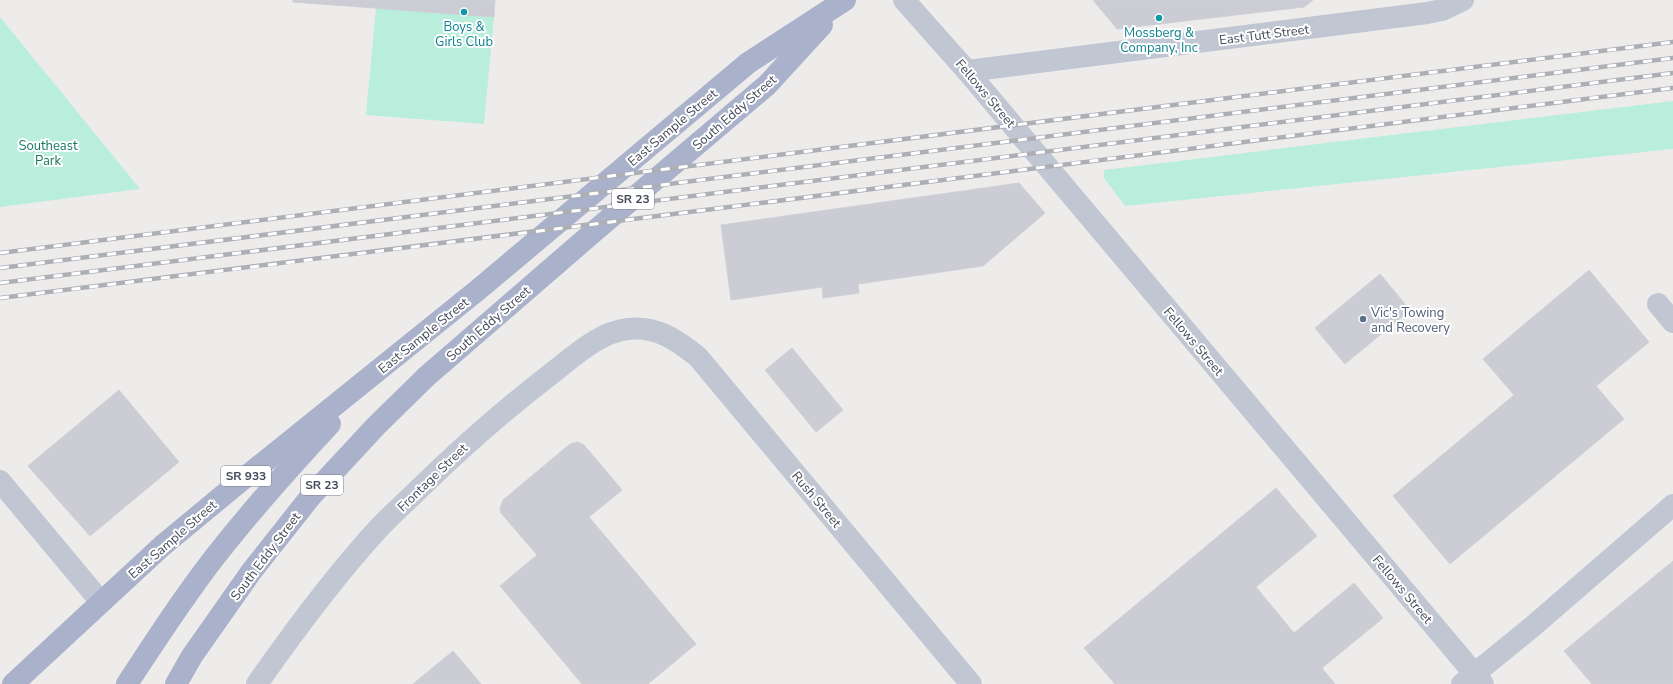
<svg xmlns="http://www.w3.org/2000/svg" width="1673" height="684" font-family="'Nunito Sans',sans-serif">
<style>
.green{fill:#b8eedb}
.building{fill:#cbccd4;stroke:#cfcfd7}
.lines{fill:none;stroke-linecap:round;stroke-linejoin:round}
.minor{stroke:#c1c6d3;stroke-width:22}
.major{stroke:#aab2cb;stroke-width:22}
.rail-casing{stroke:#adafb6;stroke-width:4.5}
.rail{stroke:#fff;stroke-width:3;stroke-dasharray:9;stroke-linecap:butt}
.culture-dot{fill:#0f9aa8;stroke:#fff;stroke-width:1.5}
.service-dot{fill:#5c6f8a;stroke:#fff;stroke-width:1.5}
.labels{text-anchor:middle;stroke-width:4;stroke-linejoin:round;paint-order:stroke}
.shield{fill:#fff;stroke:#7c808b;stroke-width:1}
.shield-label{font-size:12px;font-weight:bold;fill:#444a59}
.culture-label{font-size:13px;fill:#0d838f;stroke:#fff}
.street-label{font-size:13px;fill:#444a59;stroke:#fff}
.park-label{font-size:13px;fill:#157961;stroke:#fff}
.service-label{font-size:13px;fill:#4e5e75;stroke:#fff;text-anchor:start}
</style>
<rect width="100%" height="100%" fill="#eeeceb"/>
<g class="green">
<path d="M 376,8 L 494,17 L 484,124 L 366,115 Z"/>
<path d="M 0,17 L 140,189 L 0,207 Z"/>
<path d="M 1673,101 L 1673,149 L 1125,206 L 1104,178 L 1104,170 Z"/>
</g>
<g class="building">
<path d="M 293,0 L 495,0 L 494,17 L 293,2 Z"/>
<path d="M 1093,0 L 1313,0 L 1304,7 L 1117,29 Z"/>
<path d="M 1019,183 L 1045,213 L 983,266 L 858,284 L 859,293 L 823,298 L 822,287 L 731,300 L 721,225 Z"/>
<path d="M 1589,270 L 1649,342 L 1596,386 L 1624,419 L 1450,564 L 1393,496 L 1514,395 L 1483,359 Z"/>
<path d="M 1380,274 L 1410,310 L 1345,364 L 1315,328 Z"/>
<path d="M 792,348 L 843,410 L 816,432 L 765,370 Z"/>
<path d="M 119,390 L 179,462 L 90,536 L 28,466 Z"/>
<path d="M 577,442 L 584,445 L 622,490 L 589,517 L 696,644 L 648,684 L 582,684 L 500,586 L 537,555 L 501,513 L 500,508 L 503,500 L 570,444 Z"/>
<path d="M 1276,488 L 1317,536 L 1256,587 L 1294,633 L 1354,583 L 1383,618 L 1322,668 L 1335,684 L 1115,684 L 1084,648 Z"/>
<path d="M 1673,561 L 1673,684 L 1592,684 L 1564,651 Z"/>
<path d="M 453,651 L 481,684 L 413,684 Z"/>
</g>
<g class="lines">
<g class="minor">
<path d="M 904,0 L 967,71 L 1483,684"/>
<path d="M 967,71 L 1427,13 L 1442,10 L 1463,0"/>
<path d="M 1658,304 L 1673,322"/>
<path d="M 0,481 L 101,602"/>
<path d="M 257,684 C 294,631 334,577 378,529 C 391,515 405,503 419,489 C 461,448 504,410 551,374 C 573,357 599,332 628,329 C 657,326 677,340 698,357 L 971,684"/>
<path d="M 1462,684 L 1532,627 L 1673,505"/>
</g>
<g class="major">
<path d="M 13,684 L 162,546 L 232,488 L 479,289 L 748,63 L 845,0"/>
<path d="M 127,684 C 155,641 183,598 214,558 C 250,512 290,467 330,424"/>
<path d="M 176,684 L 192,656 L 251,572 L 311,496 L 376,426 L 427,376 L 597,229 L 767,85 L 822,25"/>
</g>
<g class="rail-casing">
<g id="rail">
<path d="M 0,253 L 1673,42"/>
<path d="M 0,268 L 1673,58"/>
<path d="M 0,283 L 1673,73"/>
<path d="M 0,298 C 558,230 1115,157 1673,88"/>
</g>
</g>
<use href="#rail" class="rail"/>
</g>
<g class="culture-dot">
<circle cx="464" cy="12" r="4"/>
<circle cx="1159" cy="18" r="4"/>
</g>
<circle class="service-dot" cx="1363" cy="319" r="4"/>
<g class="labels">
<g class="shield">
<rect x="612" y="189" width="42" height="20" rx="3"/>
<rect x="221" y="466" width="50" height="20" rx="3"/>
<rect x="301" y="475" width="42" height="20" rx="3"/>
</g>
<g class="shield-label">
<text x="633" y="203">SR 23</text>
<text x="246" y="480">SR 933</text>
<text x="322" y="489">SR 23</text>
</g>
<g class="culture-label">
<text x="464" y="31">Boys &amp;<tspan x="464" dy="15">Girls Club</tspan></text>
<text x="1159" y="37">Mossberg &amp;<tspan x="1159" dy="15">Company, Inc</tspan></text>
</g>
<g class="street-label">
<text transform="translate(1264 34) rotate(-7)" y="5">East Tutt Street</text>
<text transform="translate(986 93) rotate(50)" y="5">Fellows Street</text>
<text transform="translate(734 112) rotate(-41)" y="5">South Eddy Street</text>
<text transform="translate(672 127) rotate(-40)" y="5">East Sample Street</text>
<text transform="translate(488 323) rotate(-41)" y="5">South Eddy Street</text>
<text transform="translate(423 335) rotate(-39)" y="5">East Sample Street</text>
<text transform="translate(1194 341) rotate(50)" y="5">Fellows Street</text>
<text transform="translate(432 477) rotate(-44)" y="5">Frontage Street</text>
<text transform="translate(817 499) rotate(50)" y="5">Rush Street</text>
<text transform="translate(172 539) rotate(-41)" y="5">East Sample Street</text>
<text transform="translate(265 556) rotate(-53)" y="5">South Eddy Street</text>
<text transform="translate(1403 589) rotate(50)" y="5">Fellows Street</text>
</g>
<g class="park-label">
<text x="48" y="150">Southeast<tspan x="48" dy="15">Park</tspan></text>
</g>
<g class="service-label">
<text x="1371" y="317">Vic's Towing<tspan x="1371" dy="15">and Recovery</tspan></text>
</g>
</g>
</svg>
